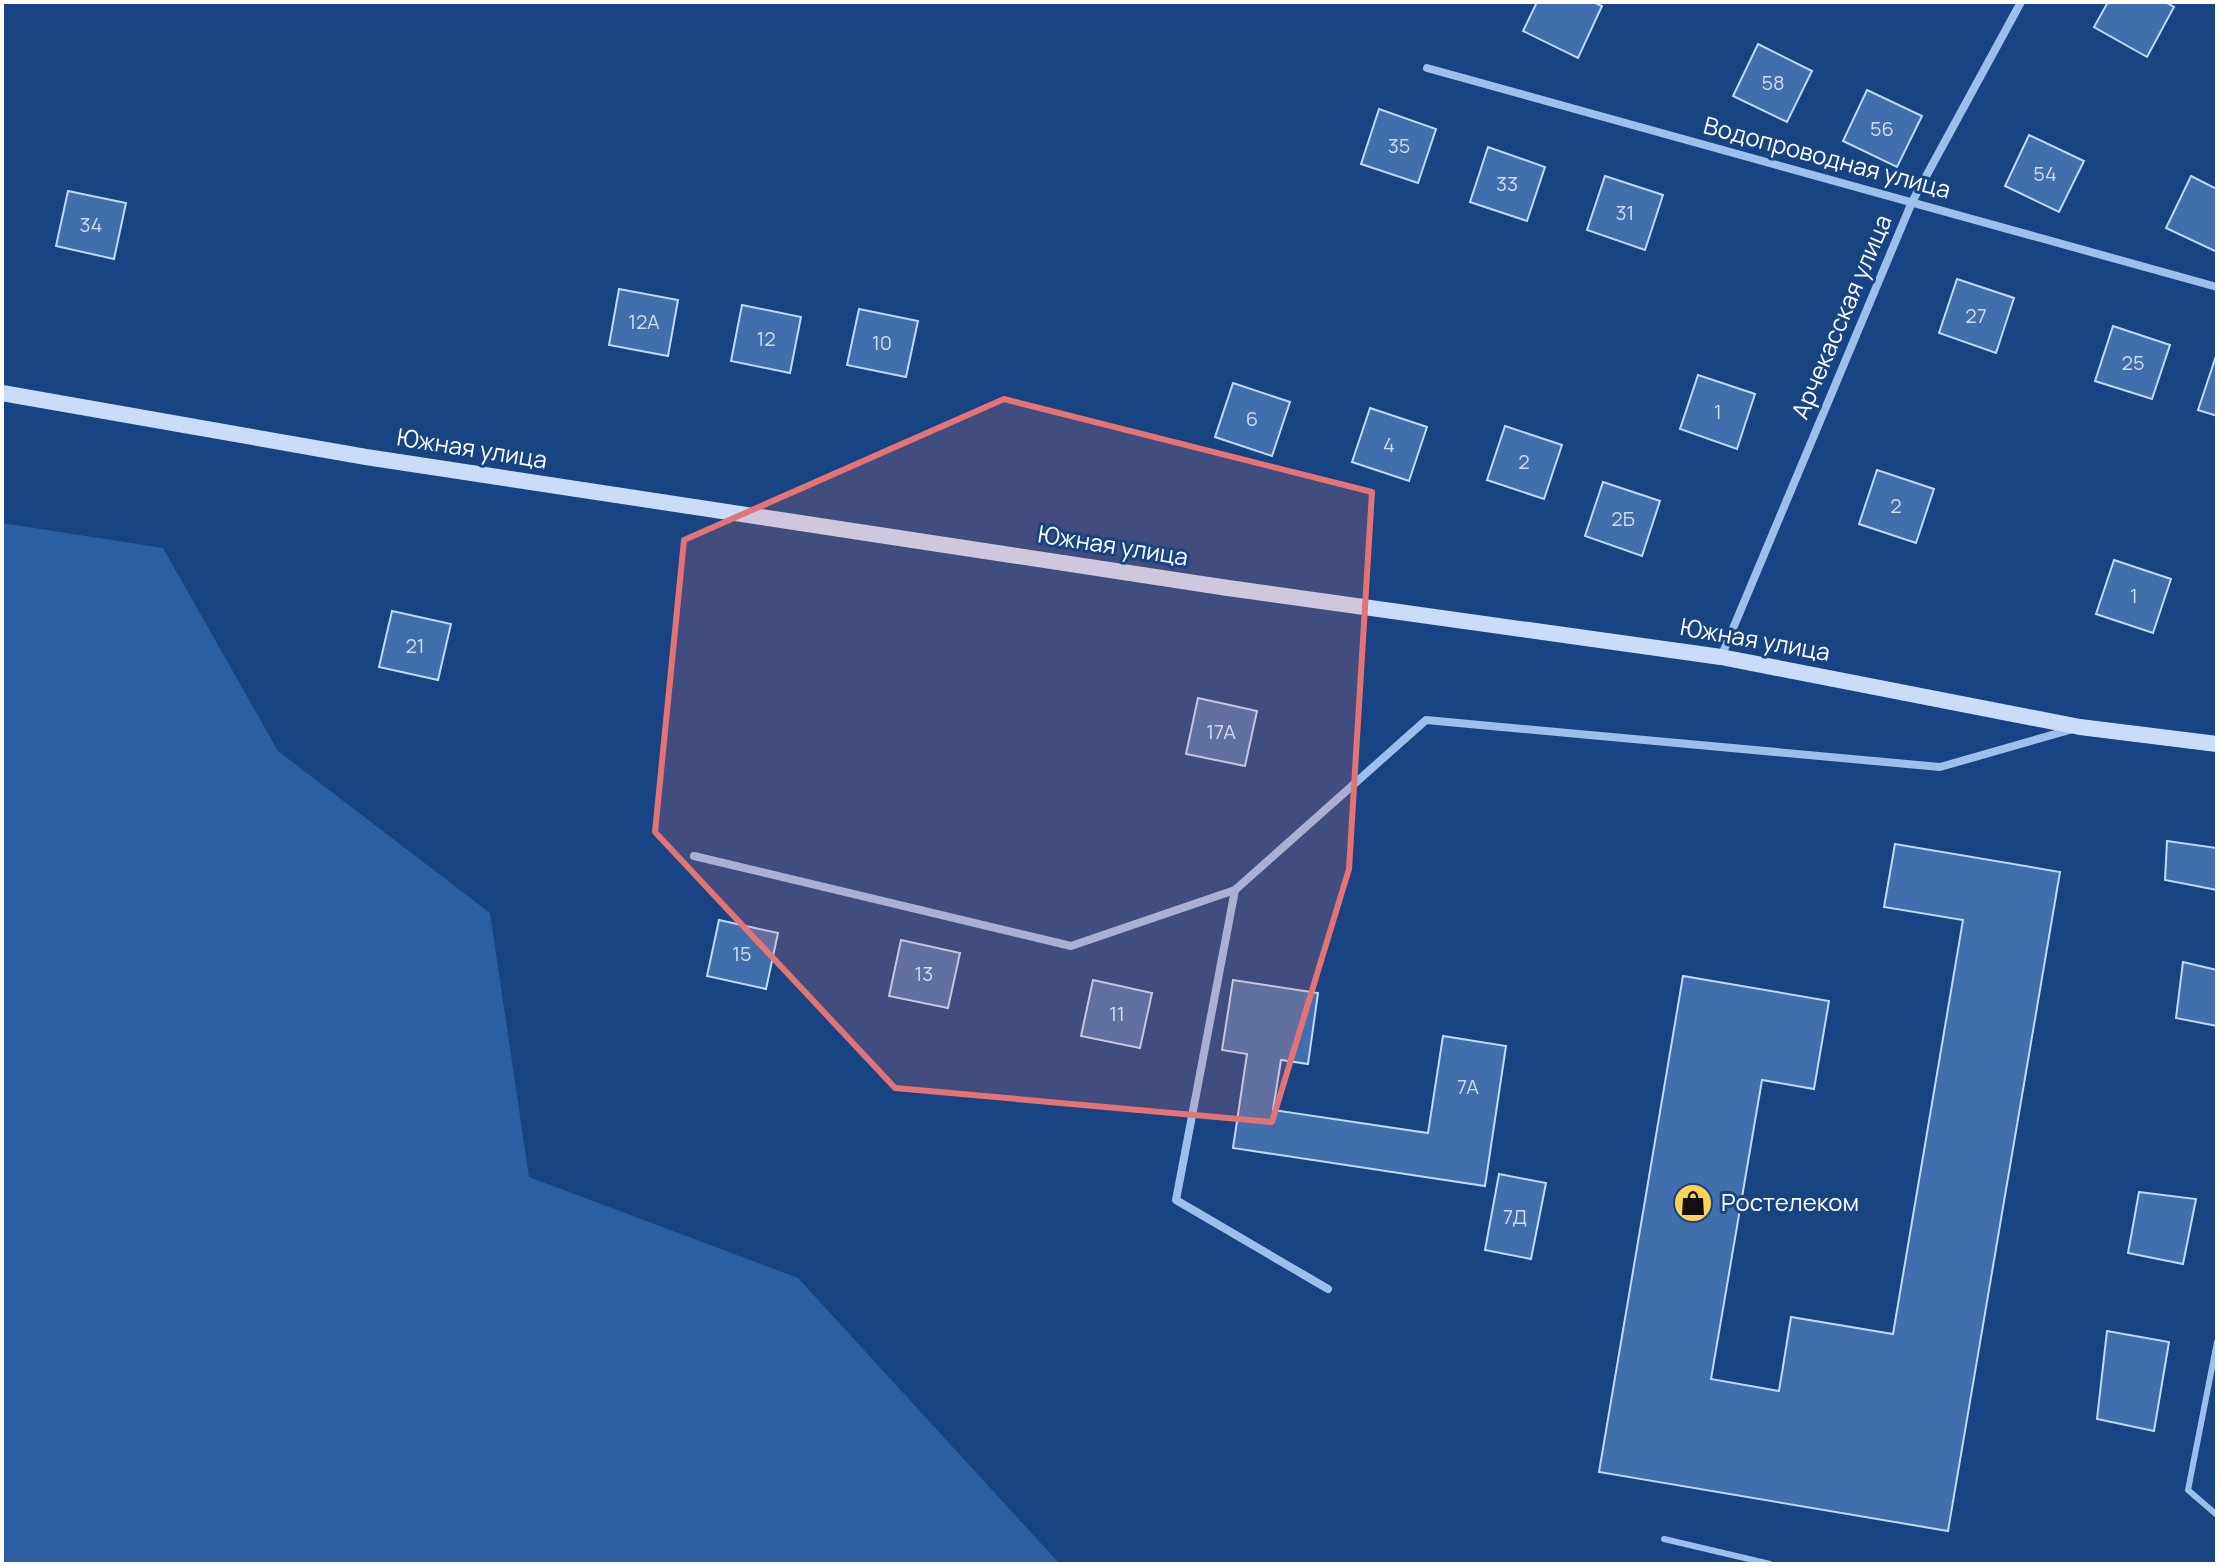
<svg xmlns="http://www.w3.org/2000/svg" width="2219" height="1566" font-family="Manrope,sans-serif">
<style>
.green{fill:#2b5ea2}
.building{fill:#416fad;stroke:#c1d9f9;stroke-width:2}
.lines{fill:none;stroke-linecap:round;stroke-linejoin:round}
.lane{stroke:#9cbfec;stroke-width:6}
.street{stroke:#9cbfec;stroke-width:8}
.secondary{stroke:#c9dcf9;stroke-width:16}
.marked{fill:#e47373;fill-opacity:0.2;stroke:#e47373;stroke-width:6;stroke-linejoin:round}
.labels{text-anchor:middle;stroke-width:6;stroke-linejoin:round;paint-order:stroke}
.number-label{font-size:20px;fill:#d0dbea}
.street-label{font-size:24px;fill:#fff;stroke:#184483}
.poi-label{font-size:24px;fill:#fff;stroke:#184483;text-anchor:start}
</style>
<rect width="100%" height="100%" fill="#184483"/>
<path class="green" d="M 2,523 L 163,548 L 278,751 L 490,913 L 529,1177 L 798,1278 L 1060,1564 L 2,1564 Z"/>
<g class="building">
<path d="M 1537,2 L 1593,2 L 1602,6 L 1578,58 L 1523,31 Z"/>
<path d="M 2108,2 L 2165,2 L 2174,7 L 2147,57 L 2094,27 Z"/>
<path d="M 1758,44 L 1812,71 L 1787,122 L 1733,96 Z"/>
<path d="M 1867,90 L 1922,116 L 1897,167 L 1843,141 Z"/>
<path d="M 1379,109 L 1436,129 L 1418,183 L 1361,164 Z"/>
<path d="M 2029,135 L 2084,161 L 2059,212 L 2005,186 Z"/>
<path d="M 1488,147 L 1545,167 L 1527,221 L 1470,202 Z"/>
<path d="M 1605,176 L 1663,195 L 1645,250 L 1587,230 Z"/>
<path d="M 2191,176 L 2217,189 L 2217,252 L 2166,228 Z"/>
<path d="M 68,191 L 126,203 L 114,259 L 56,246 Z"/>
<path d="M 1957,279 L 2014,298 L 1996,353 L 1939,333 Z"/>
<path d="M 619,289 L 678,300 L 668,356 L 609,345 Z"/>
<path d="M 742,305 L 801,317 L 790,373 L 731,361 Z"/>
<path d="M 859,309 L 918,321 L 906,377 L 847,365 Z"/>
<path d="M 2113,326 L 2170,345 L 2152,399 L 2095,381 Z"/>
<path d="M 2216,356 L 2217,356 L 2217,416 L 2198,410 Z"/>
<path d="M 1698,375 L 1755,394 L 1737,449 L 1680,429 Z"/>
<path d="M 1233,383 L 1290,402 L 1272,456 L 1215,437 Z"/>
<path d="M 1370,408 L 1427,427 L 1409,481 L 1352,462 Z"/>
<path d="M 1505,426 L 1562,445 L 1544,499 L 1487,480 Z"/>
<path d="M 1877,470 L 1934,489 L 1916,543 L 1859,524 Z"/>
<path d="M 1603,482 L 1660,501 L 1642,556 L 1585,536 Z"/>
<path d="M 2114,560 L 2171,579 L 2153,633 L 2096,614 Z"/>
<path d="M 392,611 L 451,624 L 438,680 L 379,667 Z"/>
<path d="M 1198,698 L 1257,711 L 1245,766 L 1186,754 Z"/>
<path d="M 2167,841 L 2217,848 L 2217,890 L 2165,880 Z"/>
<path d="M 1895,844 L 2060,872 L 1948,1531 L 1599,1472 L 1683,976 L 1829,1001 L 1814,1089 L 1762,1080 L 1711,1379 L 1779,1391 L 1791,1317 L 1893,1334 L 1963,920 L 1884,907 Z"/>
<path d="M 719,920 L 778,933 L 766,989 L 707,976 Z"/>
<path d="M 901,940 L 960,953 L 948,1008 L 889,996 Z"/>
<path d="M 2183,962 L 2217,970 L 2217,1026 L 2176,1018 Z"/>
<path d="M 1093,980 L 1152,993 L 1140,1048 L 1081,1036 Z"/>
<path d="M 1233,980 L 1318,993 L 1308,1064 L 1281,1060 L 1273,1110 L 1428,1133 L 1443,1036 L 1506,1046 L 1485,1186 L 1233,1148 L 1247,1054 L 1222,1050 Z"/>
<path d="M 1499,1174 L 1546,1183 L 1531,1259 L 1485,1250 Z"/>
<path d="M 2139,1192 L 2196,1199 L 2183,1264 L 2128,1253 Z"/>
<path d="M 2107,1331 L 2169,1342 L 2154,1431 L 2097,1419 Z"/>
</g>
<g class="lines">
<g class="lane">
<path d="M 2217,1342 L 2188,1490 L 2217,1515"/>
<path d="M 1664,1539 L 1770,1564"/>
</g>
<g class="street">
<path d="M 1427,68 L 2217,287"/>
<path d="M 1721,657 L 1912,202 L 2021,2"/>
<path d="M 694,856 L 1071,946 L 1235,890 L 1426,720 L 1940,767 L 2073,729"/>
<path d="M 1235,890 L 1176,1200 L 1328,1289"/>
</g>
<path class="secondary" d="M 2,393 L 366,457 L 1228,588 L 1721,657 L 2080,727 L 2217,744"/>
</g>
<path class="marked" d="M 1004,399 L 1372,492 L 1349,869 L 1272,1122 L 895,1088 L 655,832 L 684,540 Z"/>
<defs>
<g id="shop-disc" transform="scale(2)"><circle r="9.5" fill="#ffd257" stroke="#184483"/><path d="M-5-2.5h2.3a2.7 3.5 0 0 1 5.4 0H5L5.5 6h-11ZM-1.5-2.5h3a1.5 2.3 0 0 0-3 0Z" fill="#111"/></g>
</defs>
<g fill-rule="evenodd">
<use href="#shop-disc" x="1693" y="1203"/>
</g>
<g class="labels">
<g class="number-label">
<text x="1773" y="90">58</text>
<text x="1882" y="136">56</text>
<text x="1399" y="153">35</text>
<text x="2045" y="181">54</text>
<text x="1507" y="191">33</text>
<text x="1625" y="220">31</text>
<text x="91" y="232">34</text>
<text x="1976" y="323">27</text>
<text x="644" y="329">12А</text>
<text x="766" y="346">12</text>
<text x="882" y="350">10</text>
<text x="2133" y="370">25</text>
<text x="1718" y="419">1</text>
<text x="1252" y="426">6</text>
<text x="1389" y="452">4</text>
<text x="1524" y="469">2</text>
<text x="1896" y="513">2</text>
<text x="1623" y="526">2Б</text>
<text x="2134" y="603">1</text>
<text x="415" y="653">21</text>
<text x="1221" y="739">17А</text>
<text x="742" y="961">15</text>
<text x="924" y="981">13</text>
<text x="1117" y="1021">11</text>
<text x="1468" y="1094">7А</text>
<text x="1515" y="1224">7Д</text>
</g>
<g class="street-label">
<text transform="translate(1827 158) rotate(15)" y="8">Водопроводная улица</text>
<text transform="translate(1842 317) rotate(-67)" y="8">Арчекасская улица</text>
<text transform="translate(472 449) rotate(9)" y="8">Южная улица</text>
<text transform="translate(1113 546) rotate(9)" y="8">Южная улица</text>
<text transform="translate(1755 640) rotate(10)" y="8">Южная улица</text>
</g>
<g class="poi-label">
<text x="1721" y="1211">Ростелеком</text>
</g>
</g>
<rect width="2219" height="1566" fill="none" stroke="#ffffff" stroke-width="8"/>
</svg>
